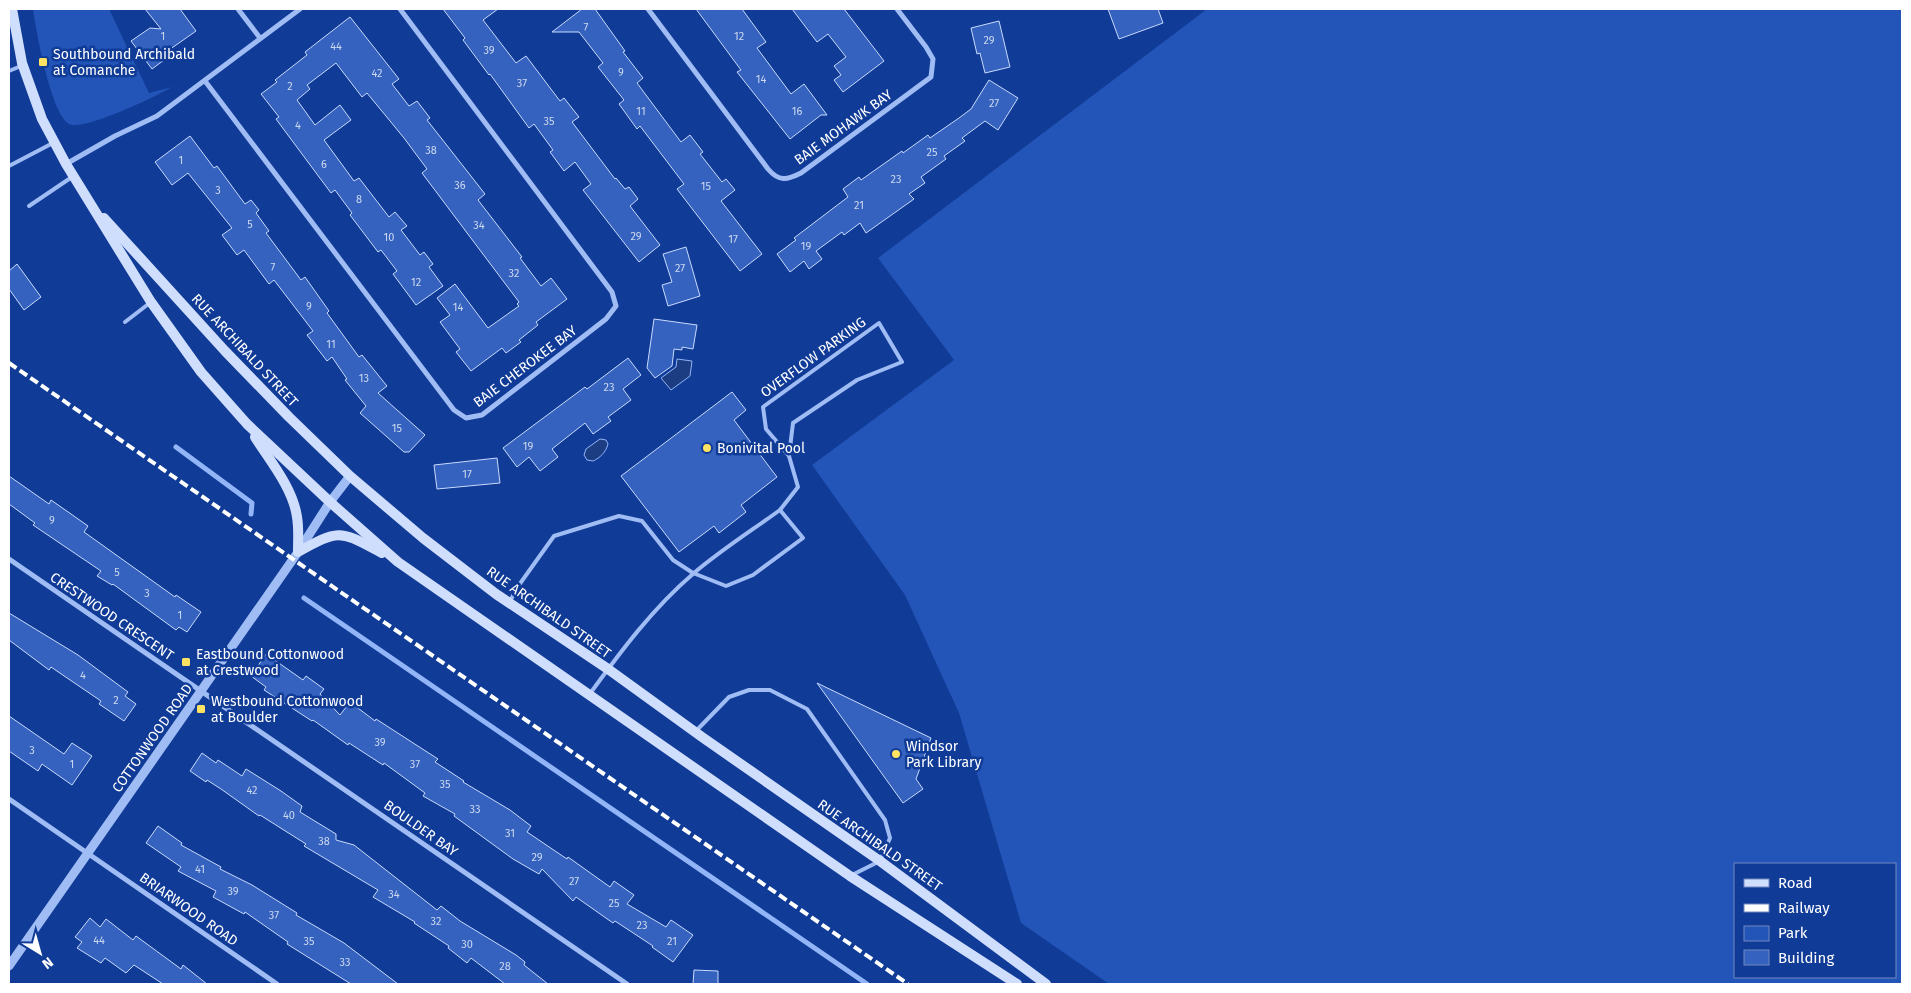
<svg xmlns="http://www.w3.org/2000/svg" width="1911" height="993" font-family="'Fira Sans',sans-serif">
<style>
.green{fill:#2354b7;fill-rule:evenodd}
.water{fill:#1d3d83;stroke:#92b5f7}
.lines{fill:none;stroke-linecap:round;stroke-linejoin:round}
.stream{stroke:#92b5f7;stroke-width:5}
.building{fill:#3462be;stroke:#c8dafe}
.service{stroke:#a0bcf4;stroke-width:4}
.minor{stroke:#a0bcf4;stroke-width:5}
.tertiary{stroke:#a0bcf4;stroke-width:9}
.secondary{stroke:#d0defd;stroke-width:10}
.rail{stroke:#fff;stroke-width:4;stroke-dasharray:9 4;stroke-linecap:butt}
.poi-dot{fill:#ffe463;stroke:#103b97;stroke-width:2}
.labels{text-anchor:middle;stroke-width:5;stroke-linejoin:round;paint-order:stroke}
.number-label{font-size:11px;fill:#ccd8ef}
.poi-label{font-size:14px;fill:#fff;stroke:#103b97;text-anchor:start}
.street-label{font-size:14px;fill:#fff;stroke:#103b97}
</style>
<rect width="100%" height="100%" fill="#103b97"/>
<g class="green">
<path d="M 33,9 L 109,9 L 149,93 L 172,87 C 157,96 82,132 69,124 C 51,114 36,31 33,9 Z"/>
<path d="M 1207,9 L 1902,9 L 1902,984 L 1109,984 L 1021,923 L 959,713 L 905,595 L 812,465 L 954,360 L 878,258 ZM 1735,864 L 1895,864 L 1895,977 L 1735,977 Z"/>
</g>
<g class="water">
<path d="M 677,359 L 692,361 L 690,376 L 671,390 L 661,378 L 676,367 Z"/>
<path d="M 600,439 L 606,440 L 608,444 C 606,452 600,458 593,461 L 587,460 L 584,455 L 586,449 Z"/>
</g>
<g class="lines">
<g class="stream">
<path d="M 176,447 L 252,503 L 251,514"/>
<path d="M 304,598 L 867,984"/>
</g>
</g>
<g class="building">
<path d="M 145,9 L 180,9 L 196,31 L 169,50 L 172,54 L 152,69 L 131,41 L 150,28 L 161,29 Z"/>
<path d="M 443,9 L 498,9 L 483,20 L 516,63 L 526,56 L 560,101 L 564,98 L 579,117 L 572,122 L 615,179 L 616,178 L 625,189 L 629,187 L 638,199 L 630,206 L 660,245 L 639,262 L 583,190 L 591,184 L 575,162 L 564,171 L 550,152 L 553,150 L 534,124 L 529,128 L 490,74 L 489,75 L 463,40 L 465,38 Z"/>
<path d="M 582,9 L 595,9 L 625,51 L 623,52 L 643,78 L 637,83 L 681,142 L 690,135 L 703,152 L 700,154 L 722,182 L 726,179 L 735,190 L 721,201 L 762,254 L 740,271 L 677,189 L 684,184 L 640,126 L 637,129 L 619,104 L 624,100 L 598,67 L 603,63 L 579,32 L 552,32 Z"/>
<path d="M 696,9 L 742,9 L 766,42 L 757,48 L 791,94 L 804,84 L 827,115 L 821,115 L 790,139 L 737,72 L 741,70 Z"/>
<path d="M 792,9 L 844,9 L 884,61 L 843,92 L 834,80 L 841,75 L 834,66 L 846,57 L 828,34 L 817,42 Z"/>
<path d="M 1108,9 L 1158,9 L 1163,23 L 1119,39 Z"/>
<path d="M 350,17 L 399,79 L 392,84 L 409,106 L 417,101 L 430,118 L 427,120 L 485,194 L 478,200 L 522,257 L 520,258 L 541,286 L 551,278 L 567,299 L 536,322 L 538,325 L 519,340 L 521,342 L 506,353 L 502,348 L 471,371 L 456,352 L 460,349 L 440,322 L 450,315 L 437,298 L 455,284 L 488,328 L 519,306 L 517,304 L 519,302 L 422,173 L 427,169 L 404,138 L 367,93 L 362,97 L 336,63 L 307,85 L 310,89 L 297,100 L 315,125 L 340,105 L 351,120 L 324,140 L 354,181 L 359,178 L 389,217 L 395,212 L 407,226 L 401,230 L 420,255 L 424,252 L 433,264 L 429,267 L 443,286 L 416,305 L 393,274 L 397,271 L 381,250 L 378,252 L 350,215 L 352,213 L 335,190 L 331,193 L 276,119 L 279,117 L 261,94 L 277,82 L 275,80 L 307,55 L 305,52 Z"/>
<path d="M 999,21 L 1010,67 L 985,73 L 980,53 L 977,54 L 971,28 Z"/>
<path d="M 989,80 L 1018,98 L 998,130 L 985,121 L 962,138 L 965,141 L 944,156 L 946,159 L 921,177 L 925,183 L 909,194 L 914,199 L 866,233 L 860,223 L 844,235 L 842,232 L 816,251 L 822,259 L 809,269 L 804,261 L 790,272 L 777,254 L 796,240 L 794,238 L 848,197 L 843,189 L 859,177 L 861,180 L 902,151 L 903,153 L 928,135 L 930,138 L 959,118 L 971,109 Z"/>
<path d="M 190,136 L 214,168 L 217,166 L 245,204 L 251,200 L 259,210 L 256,213 L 269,231 L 266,233 L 301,280 L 305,277 L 329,311 L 327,313 L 359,357 L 362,355 L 387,386 L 378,393 L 425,435 L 409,452 L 404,452 L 360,413 L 366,406 L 345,380 L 347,379 L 332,357 L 327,361 L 307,335 L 313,331 L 274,280 L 269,284 L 244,250 L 237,255 L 222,235 L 232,228 L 188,173 L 172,185 L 155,162 Z"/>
<path d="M 686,247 L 700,296 L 668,306 L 662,285 L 672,282 L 663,254 Z"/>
<path d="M 17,264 L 41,297 L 24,310 L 9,289 L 9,271 Z"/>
<path d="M 654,319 L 697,325 L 693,349 L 682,347 L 682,350 L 674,349 L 672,366 L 655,378 L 647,368 Z"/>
<path d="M 628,358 L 641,375 L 623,389 L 631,400 L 608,417 L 611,421 L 593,434 L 585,423 L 552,449 L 558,457 L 540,471 L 529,457 L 517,467 L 503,448 L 585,387 L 587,389 Z"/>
<path d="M 732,392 L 746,410 L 734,420 L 777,477 L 741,505 L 746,512 L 719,533 L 714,526 L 679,552 L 621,476 Z"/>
<path d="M 497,458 L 500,483 L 437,489 L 434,465 Z"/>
<path d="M 9,476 L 49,504 L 51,500 L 71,514 L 88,526 L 84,532 L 175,597 L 176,595 L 201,612 L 187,632 L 179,627 L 176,630 L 113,584 L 112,585 L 97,576 L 101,571 L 33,525 L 35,523 L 9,504 Z"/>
<path d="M 9,613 L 78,655 L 128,692 L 125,696 L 136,704 L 124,721 L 99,704 L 101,701 L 51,667 L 49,670 L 9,640 Z"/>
<path d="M 266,654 L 303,680 L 306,676 L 324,689 L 320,694 L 340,715 L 350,702 L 375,721 L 376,719 L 438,759 L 435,762 L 464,781 L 463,782 L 510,810 L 531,826 L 527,832 L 567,859 L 568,857 L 610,887 L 614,881 L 634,895 L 627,904 L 666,927 L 671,920 L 693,935 L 673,962 L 652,947 L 653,946 L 615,921 L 613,923 L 576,897 L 573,901 L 542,869 L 539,874 L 513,859 L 454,816 L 455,814 L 423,796 L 425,793 L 384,763 L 383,765 L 349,743 L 348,745 L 313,720 L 312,721 L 264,690 L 266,687 L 251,676 Z"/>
<path d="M 817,683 L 931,738 L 916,779 L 923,789 L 903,803 Z"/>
<path d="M 9,716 L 64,754 L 72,743 L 92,756 L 72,785 L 42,764 L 38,771 L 9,751 Z"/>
<path d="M 202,753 L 216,763 L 218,760 L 242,776 L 246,769 L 281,791 L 302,806 L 300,812 L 336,834 L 336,840 L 354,845 L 437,910 L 441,906 L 460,921 L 516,955 L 525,962 L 524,965 L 548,984 L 505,984 L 471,958 L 467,963 L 448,948 L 449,946 L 414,923 L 415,922 L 373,897 L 378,890 L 304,846 L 306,844 L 260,815 L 259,816 L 221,789 L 207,780 L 206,782 L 190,771 Z"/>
<path d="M 158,826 L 182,843 L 181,845 L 221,867 L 220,869 L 252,885 L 297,913 L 296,915 L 344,943 L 398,984 L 351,984 L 287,944 L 288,942 L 245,912 L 244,914 L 213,897 L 216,891 L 178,871 L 181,867 L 146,843 Z"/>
<path d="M 90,918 L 100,927 L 106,919 L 133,940 L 136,936 L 181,969 L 183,965 L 207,984 L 163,984 L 134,965 L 126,973 L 105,958 L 101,963 L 77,948 L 82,942 L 75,937 Z"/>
<path d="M 694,970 L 718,971 L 718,984 L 693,984 Z"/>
</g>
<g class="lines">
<g class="service">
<path d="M 9,71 L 21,66"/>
<path d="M 9,166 L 53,143"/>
<path d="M 29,206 L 72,177"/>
<path d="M 125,322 L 151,302"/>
<path d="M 780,510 L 798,487 L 789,456 L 766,429 L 763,407 L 879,323 L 902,362 L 857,380 L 793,423 L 789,456"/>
<path d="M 510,601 L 519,585 L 554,536 L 619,516 L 642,521 L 673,560 L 693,573 L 726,586 L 753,575 L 803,538 L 780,510 C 751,531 721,550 694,573 C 653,608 621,651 589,695"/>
<path d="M 695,732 L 729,697 L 749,690 L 770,690 L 807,709 L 885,820 L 890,838 L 880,861 L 852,875"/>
</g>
<g class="minor">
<path d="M 238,9 L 260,38"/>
<path d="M 648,9 L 768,169 C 779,182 787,180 801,173 L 931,77 L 933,59 L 926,47 L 897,9"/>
<path d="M 205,81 L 454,410 L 466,418 L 482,415 L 606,319 L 616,306 L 612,292 L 400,9"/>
<path d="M 66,164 L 115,136 L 157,116 L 300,9"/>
<path d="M 9,559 L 627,984"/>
<path d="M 9,799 L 277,984"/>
</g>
<path class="tertiary" d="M 9,966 L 298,552 L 330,502 L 350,476"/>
<g class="secondary">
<path d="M 12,9 L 22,63 L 42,119 L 66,164 L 151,302 L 201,372 L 247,424 L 330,502 L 398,562 L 850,876 L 1017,984"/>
<path d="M 104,218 L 225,351 L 289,417 L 350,476 L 423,538 L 496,594 L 608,669 L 702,737 L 880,861 L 1046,984"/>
<path d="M 255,437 C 270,461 293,488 297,517 C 299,528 298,540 298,552 C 341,528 340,531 382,553"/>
</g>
<path class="rail" d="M 9,363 L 908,984"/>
</g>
<g class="poi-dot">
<rect x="38" y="57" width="10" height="10" rx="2.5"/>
<circle cx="707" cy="448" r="5"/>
<rect x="181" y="657" width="10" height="10" rx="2.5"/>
<rect x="196" y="704" width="10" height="10" rx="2.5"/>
<circle cx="896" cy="754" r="5"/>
</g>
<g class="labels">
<g class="number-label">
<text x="586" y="31">7</text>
<text x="163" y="40">1</text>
<text x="739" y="40">12</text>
<text x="989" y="44">29</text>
<text x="336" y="50">44</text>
<text x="489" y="54">39</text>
<text x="621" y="76">9</text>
<text x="377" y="77">42</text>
<text x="761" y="83">14</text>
<text x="522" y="87">37</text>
<text x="290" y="90">2</text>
<text x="994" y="107">27</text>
<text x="641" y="115">11</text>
<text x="797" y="115">16</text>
<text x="549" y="125">35</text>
<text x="298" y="129">4</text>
<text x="431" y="154">38</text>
<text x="932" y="156">25</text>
<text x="181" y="164">1</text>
<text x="324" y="168">6</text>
<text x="896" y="183">23</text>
<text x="460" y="189">36</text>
<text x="706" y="190">15</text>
<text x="218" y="194">3</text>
<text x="359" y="203">8</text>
<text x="859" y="209">21</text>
<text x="250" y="228">5</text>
<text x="479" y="229">34</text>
<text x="636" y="240">29</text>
<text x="389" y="241">10</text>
<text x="733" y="243">17</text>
<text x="806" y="250">19</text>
<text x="273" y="271">7</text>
<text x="680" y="272">27</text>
<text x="514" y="277">32</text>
<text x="416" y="286">12</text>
<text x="309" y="310">9</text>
<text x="458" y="311">14</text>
<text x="331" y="348">11</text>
<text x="364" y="382">13</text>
<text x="609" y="391">23</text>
<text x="397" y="432">15</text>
<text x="528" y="450">19</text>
<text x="467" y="478">17</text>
<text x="52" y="524">9</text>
<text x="117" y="576">5</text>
<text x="147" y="597">3</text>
<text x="180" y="619">1</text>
<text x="83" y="679">4</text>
<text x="116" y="704">2</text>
<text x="380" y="746">39</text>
<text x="32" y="754">3</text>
<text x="72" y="768">1</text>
<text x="415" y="768">37</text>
<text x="445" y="788">35</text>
<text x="252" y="794">42</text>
<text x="475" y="813">33</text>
<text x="289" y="819">40</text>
<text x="510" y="837">31</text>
<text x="324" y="845">38</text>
<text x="537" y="861">29</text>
<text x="200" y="873">41</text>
<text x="574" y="885">27</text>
<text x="233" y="895">39</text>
<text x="394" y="898">34</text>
<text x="614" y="907">25</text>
<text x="274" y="919">37</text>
<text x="436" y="925">32</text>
<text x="642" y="929">23</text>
<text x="99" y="944">44</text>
<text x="309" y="945">35</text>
<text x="672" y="945">21</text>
<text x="467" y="948">30</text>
<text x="345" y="966">33</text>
<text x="505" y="970">28</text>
</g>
<g class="poi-label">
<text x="53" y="59">Southbound Archibald<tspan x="53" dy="16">at Comanche</tspan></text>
<text x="717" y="453">Bonivital Pool</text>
<text x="196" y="659">Eastbound Cottonwood<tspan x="196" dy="16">at Crestwood</tspan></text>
<text x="211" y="706">Westbound Cottonwood<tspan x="211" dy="16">at Boulder</tspan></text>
<text x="906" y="751">Windsor<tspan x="906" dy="16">Park Library</tspan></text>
</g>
<g class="street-label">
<text transform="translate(843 127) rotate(-36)" y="5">BAIE MOHAWK BAY</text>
<text transform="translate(245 350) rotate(47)" y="5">RUE ARCHIBALD STREET</text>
<text transform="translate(813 357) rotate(-36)" y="5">OVERFLOW PARKING</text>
<text transform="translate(525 366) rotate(-37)" y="5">BAIE CHEROKEE BAY</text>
<text transform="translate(549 612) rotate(35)" y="5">RUE ARCHIBALD STREET</text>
<text transform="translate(112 616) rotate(34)" y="5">CRESTWOOD CRESCENT</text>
<text transform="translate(152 738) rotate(-55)" y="5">COTTONWOOD ROAD</text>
<text transform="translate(421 828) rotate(35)" y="5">BOULDER BAY</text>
<text transform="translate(880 845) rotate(35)" y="5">RUE ARCHIBALD STREET</text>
<text transform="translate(189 909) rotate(35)" y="5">BRIARWOOD ROAD</text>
</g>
</g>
<rect width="1911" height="993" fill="none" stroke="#ffffff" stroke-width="20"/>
<rect x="1734" y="863" width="162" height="115" fill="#103b97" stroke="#7089c1"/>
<rect x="1744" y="879" width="25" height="8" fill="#d0defd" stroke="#7089c1"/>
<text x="1778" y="888" font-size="15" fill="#ffffff">Road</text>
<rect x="1744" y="904" width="25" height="8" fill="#ffffff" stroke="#7089c1"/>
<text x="1778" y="913" font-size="15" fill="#ffffff">Railway</text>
<rect x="1744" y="926" width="25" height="15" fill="#2354b7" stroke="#7089c1"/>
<text x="1778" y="938" font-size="15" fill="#ffffff">Park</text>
<rect x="1744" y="950" width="25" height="15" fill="#3462be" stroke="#7089c1"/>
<text x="1778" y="963" font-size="15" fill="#ffffff">Building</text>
<g transform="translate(40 953) rotate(143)" stroke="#103b97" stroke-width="4" paint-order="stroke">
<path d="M0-4L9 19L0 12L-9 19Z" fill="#ffffff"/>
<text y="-8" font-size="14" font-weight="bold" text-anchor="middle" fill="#ffffff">N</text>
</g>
</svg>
